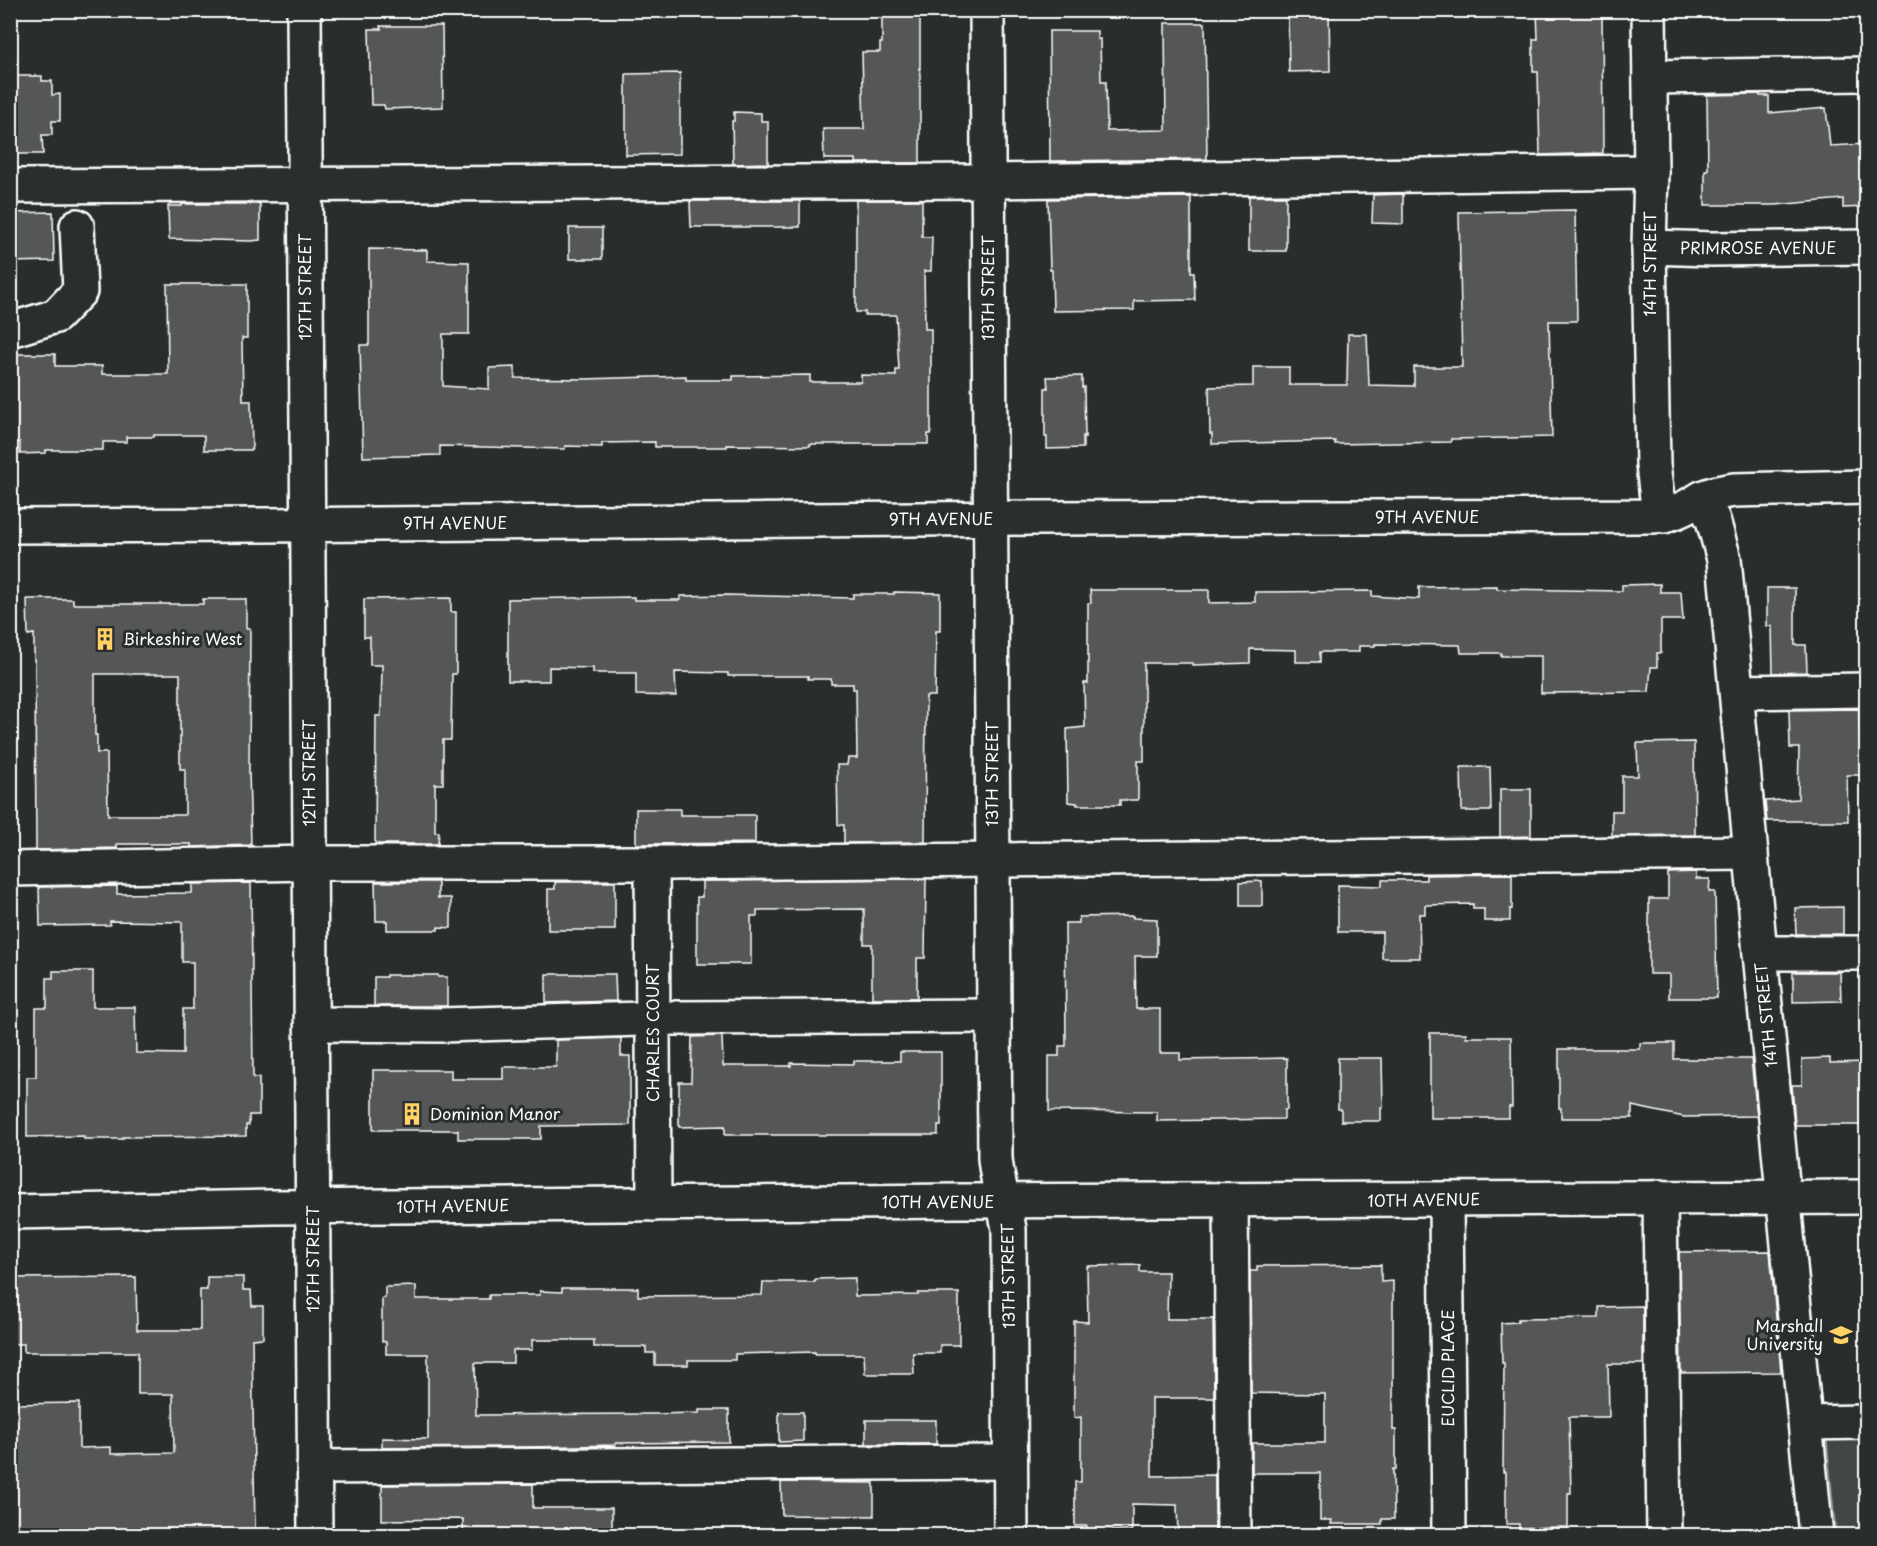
<svg xmlns="http://www.w3.org/2000/svg" width="1877" height="1546" font-family="'Playpen Sans',sans-serif">
<style>
.green{fill:#414445;stroke:#a0a2a2;stroke-width:1.5}
.building{fill:#555758;stroke:#fff;stroke-width:1.5;fill-rule:evenodd}
.lines{fill:none;stroke-linecap:round;stroke-linejoin:round}
.minor-casing{stroke:#fff;stroke-width:38}
.minor{stroke:#2a2d2e;stroke-width:33}
.labels{text-anchor:middle;stroke-width:6;stroke-linejoin:round;paint-order:stroke}
.street-label{font-size:16px;fill:#fff;stroke:#2a2d2e}
.poi-label{font-size:16px;fill:#fff;stroke:#2a2d2e;text-anchor:start}
</style>
<rect width="100%" height="100%" fill="#2a2d2e"/>
<filter id="ink" filterUnits="userSpaceOnUse"><feTurbulence type="fractalNoise" baseFrequency=".0167" numOctaves="2"/><feDisplacementMap in="SourceGraphic" scale="12" xChannelSelector="R" yChannelSelector="G"/><feConvolveMatrix kernelMatrix="1 2 1 2 8 2 1 2 1" color-interpolation-filters="sRGB"/></filter>
<g filter="url(#ink)">
<path class="green" d="M 1826,1432 L 1866,1432 L 1866,1535 L 1836,1535 Z"/>
<g class="building">
<path d="M 882,10 L 920,10 L 920,163 L 856,163 L 856,159 L 824,159 L 823,129 L 864,129 L 862,52 L 880,52 L 880,43 L 882,43 Z"/>
<path d="M 1288,10 L 1329,10 L 1330,71 L 1289,72 Z"/>
<path d="M 1537,10 L 1602,10 L 1603,153 L 1540,155 L 1538,72 L 1533,72 L 1533,39 L 1538,39 Z"/>
<path d="M 1165,23 L 1205,23 L 1207,159 L 1050,161 L 1049,31 L 1097,31 L 1097,39 L 1100,39 L 1101,81 L 1106,81 L 1107,131 L 1166,130 Z"/>
<path d="M 380,26 L 442,26 L 443,107 L 385,109 L 384,105 L 371,105 L 369,29 L 381,29 Z"/>
<path d="M 680,73 L 680,154 L 626,155 L 626,74 Z"/>
<path d="M 10,76 L 42,76 L 42,81 L 52,81 L 52,95 L 60,94 L 60,121 L 52,121 L 52,135 L 42,135 L 43,154 L 10,154 Z"/>
<path d="M 1760,94 L 1760,96 L 1769,96 L 1769,113 L 1826,108 L 1830,146 L 1866,144 L 1866,207 L 1843,208 L 1843,199 L 1775,205 L 1705,205 L 1705,170 L 1708,170 L 1707,95 Z"/>
<path d="M 734,112 L 761,113 L 761,121 L 768,121 L 768,163 L 733,164 L 732,121 L 734,121 Z"/>
<path d="M 1403,194 L 1403,224 L 1372,223 L 1373,195 Z"/>
<rect x="1249" y="196" width="37" height="55"/>
<path d="M 1191,197 L 1191,272 L 1194,272 L 1195,300 L 1134,301 L 1134,310 L 1053,311 L 1052,270 L 1050,270 L 1048,199 Z"/>
<path d="M 856,200 L 922,200 L 922,237 L 932,237 L 931,271 L 924,271 L 925,329 L 931,329 L 931,434 L 928,434 L 928,444 L 810,444 L 810,446 L 727,445 L 727,447 L 655,447 L 655,442 L 602,443 L 602,447 L 565,446 L 565,449 L 440,446 L 440,455 L 363,457 L 360,345 L 369,345 L 369,249 L 427,250 L 427,261 L 469,262 L 469,334 L 443,334 L 443,386 L 489,389 L 489,368 L 515,367 L 515,378 L 584,379 L 686,376 L 686,380 L 733,380 L 733,376 L 810,375 L 810,382 L 861,382 L 861,375 L 896,376 L 896,370 L 899,370 L 896,315 L 865,315 L 865,312 L 856,312 Z"/>
<path d="M 690,201 L 800,201 L 800,227 L 691,227 Z"/>
<path d="M 182,204 L 260,204 L 260,240 L 251,241 L 169,239 L 168,206 L 182,206 Z"/>
<path d="M 1575,210 L 1577,321 L 1549,321 L 1552,437 L 1451,439 L 1451,442 L 1335,444 L 1335,441 L 1212,444 L 1212,434 L 1210,434 L 1209,387 L 1253,386 L 1253,367 L 1289,367 L 1289,385 L 1347,385 L 1348,334 L 1367,334 L 1369,385 L 1414,386 L 1414,367 L 1462,367 L 1459,212 Z"/>
<path d="M 53,212 L 54,261 L 10,262 L 10,213 Z"/>
<rect x="569" y="228" width="33" height="31"/>
<path d="M 167,284 L 247,284 L 247,338 L 242,338 L 243,401 L 251,401 L 252,450 L 204,450 L 204,436 L 201,435 L 154,435 L 154,437 L 126,437 L 126,442 L 103,442 L 103,450 L 46,450 L 46,453 L 20,454 L 20,442 L 12,443 L 11,354 L 55,354 L 55,366 L 102,366 L 102,374 L 168,374 Z"/>
<path d="M 1082,376 L 1082,388 L 1084,387 L 1085,437 L 1083,436 L 1083,448 L 1047,449 L 1047,437 L 1045,437 L 1045,388 L 1048,388 L 1047,377 Z"/>
<path d="M 1660,584 L 1660,592 L 1681,592 L 1683,620 L 1661,620 L 1661,653 L 1657,653 L 1657,667 L 1651,667 L 1649,692 L 1541,693 L 1541,656 L 1501,656 L 1501,653 L 1461,653 L 1460,645 L 1375,644 L 1375,646 L 1359,646 L 1359,652 L 1320,652 L 1320,662 L 1296,662 L 1296,650 L 1250,649 L 1250,663 L 1193,665 L 1193,663 L 1144,663 L 1144,761 L 1138,761 L 1138,800 L 1120,800 L 1120,805 L 1077,805 L 1077,803 L 1068,802 L 1067,729 L 1085,727 L 1084,683 L 1088,683 L 1088,603 L 1091,603 L 1090,590 L 1209,590 L 1209,603 L 1255,602 L 1255,592 L 1372,591 L 1372,596 L 1419,599 L 1419,587 L 1497,586 L 1497,589 L 1622,591 L 1622,585 Z"/>
<path d="M 1767,588 L 1795,588 L 1795,645 L 1806,645 L 1807,672 L 1773,673 L 1772,626 L 1767,626 Z"/>
<path d="M 894,592 L 940,593 L 940,631 L 936,631 L 935,696 L 926,696 L 925,842 L 844,843 L 844,825 L 838,825 L 837,765 L 847,765 L 848,758 L 857,758 L 856,689 L 853,689 L 853,684 L 831,684 L 831,679 L 808,679 L 808,676 L 728,676 L 728,673 L 675,672 L 676,696 L 636,695 L 636,673 L 593,673 L 593,668 L 549,667 L 549,681 L 508,681 L 508,599 L 634,597 L 634,600 L 680,600 L 680,596 L 725,595 L 853,598 L 853,594 L 894,594 Z"/>
<path d="M 451,598 L 451,612 L 456,612 L 456,674 L 452,674 L 451,740 L 443,740 L 443,784 L 435,784 L 435,832 L 439,832 L 438,844 L 375,844 L 376,716 L 381,716 L 382,665 L 370,665 L 370,637 L 364,637 L 364,599 Z"/>
<path d="M 27,599 L 73,599 L 73,604 L 203,604 L 203,599 L 246,599 L 246,628 L 250,628 L 249,771 L 251,845 L 191,847 L 191,844 L 117,844 L 117,848 L 36,850 L 35,661 L 34,661 L 34,634 L 28,635 ZM 95,674 L 180,674 L 180,769 L 185,769 L 185,815 L 108,815 L 107,753 L 97,753 L 97,735 L 95,735 Z"/>
<path d="M 1859,709 L 1860,741 L 1866,741 L 1866,775 L 1847,775 L 1848,821 L 1767,821 L 1765,801 L 1798,799 L 1799,748 L 1790,748 L 1789,710 Z"/>
<path d="M 1694,742 L 1695,835 L 1612,836 L 1612,811 L 1622,811 L 1622,776 L 1638,776 L 1637,743 Z"/>
<path d="M 1461,767 L 1490,767 L 1491,811 L 1462,811 Z"/>
<path d="M 1500,789 L 1531,789 L 1531,836 L 1500,837 Z"/>
<path d="M 636,809 L 680,809 L 680,815 L 755,815 L 755,843 L 636,844 Z"/>
<path d="M 1696,872 L 1696,879 L 1710,879 L 1709,892 L 1715,892 L 1717,998 L 1669,998 L 1669,974 L 1649,974 L 1649,899 L 1668,899 L 1668,873 Z"/>
<path d="M 1512,874 L 1512,909 L 1510,909 L 1510,921 L 1484,921 L 1484,909 L 1473,909 L 1473,904 L 1425,905 L 1425,914 L 1419,914 L 1420,958 L 1382,958 L 1382,932 L 1338,932 L 1338,885 L 1382,886 L 1382,880 L 1426,880 L 1426,875 Z"/>
<path d="M 926,879 L 925,958 L 917,958 L 917,998 L 872,998 L 872,944 L 864,944 L 864,909 L 757,910 L 757,916 L 751,916 L 751,964 L 697,964 L 697,897 L 702,897 L 702,881 Z"/>
<path d="M 1262,881 L 1262,906 L 1240,906 L 1240,882 Z"/>
<path d="M 375,882 L 438,882 L 438,898 L 451,898 L 451,928 L 438,927 L 438,930 L 387,930 L 387,921 L 376,921 Z"/>
<path d="M 555,882 L 615,882 L 615,930 L 548,930 L 548,889 L 555,889 Z"/>
<path d="M 251,883 L 253,1078 L 259,1078 L 259,1115 L 249,1115 L 249,1125 L 246,1125 L 246,1136 L 123,1137 L 123,1139 L 84,1139 L 84,1136 L 27,1137 L 27,1077 L 36,1077 L 36,1008 L 47,1008 L 47,978 L 53,978 L 53,971 L 93,971 L 93,1007 L 135,1007 L 136,1053 L 183,1054 L 183,1009 L 193,1009 L 193,962 L 182,962 L 182,922 L 110,921 L 110,925 L 40,926 L 39,887 L 117,886 L 117,894 L 192,893 L 192,884 Z"/>
<path d="M 1843,907 L 1843,934 L 1796,934 L 1795,908 Z"/>
<path d="M 1133,916 L 1133,918 L 1157,919 L 1157,956 L 1135,956 L 1136,1009 L 1160,1009 L 1160,1053 L 1180,1053 L 1180,1060 L 1287,1058 L 1287,1110 L 1284,1110 L 1284,1119 L 1157,1121 L 1157,1112 L 1049,1111 L 1049,1056 L 1059,1056 L 1059,1046 L 1066,1046 L 1065,923 L 1079,923 L 1079,917 Z"/>
<path d="M 1793,972 L 1840,972 L 1841,1001 L 1793,1002 Z"/>
<path d="M 546,974 L 615,974 L 616,1001 L 546,1003 Z"/>
<path d="M 386,975 L 438,975 L 438,977 L 447,977 L 447,1006 L 374,1006 L 374,977 L 386,977 Z"/>
<path d="M 1430,1033 L 1466,1033 L 1466,1037 L 1511,1037 L 1512,1107 L 1509,1107 L 1509,1118 L 1430,1118 Z"/>
<path d="M 722,1036 L 723,1066 L 791,1066 L 791,1063 L 854,1064 L 854,1061 L 900,1061 L 900,1052 L 941,1052 L 941,1126 L 938,1126 L 938,1135 L 725,1135 L 725,1126 L 679,1127 L 679,1082 L 691,1082 L 692,1037 Z"/>
<path d="M 621,1038 L 621,1056 L 630,1056 L 630,1125 L 541,1126 L 541,1139 L 458,1139 L 458,1130 L 373,1130 L 373,1070 L 451,1070 L 451,1079 L 503,1079 L 503,1067 L 556,1067 L 556,1040 Z"/>
<path d="M 1640,1043 L 1674,1043 L 1674,1059 L 1751,1059 L 1757,1116 L 1684,1117 L 1632,1106 L 1632,1118 L 1561,1118 L 1561,1108 L 1559,1108 L 1559,1049 L 1640,1049 Z"/>
<path d="M 1338,1058 L 1382,1058 L 1383,1108 L 1381,1108 L 1381,1121 L 1341,1121 L 1341,1109 L 1338,1109 Z"/>
<path d="M 1830,1058 L 1830,1063 L 1866,1062 L 1866,1125 L 1795,1125 L 1792,1085 L 1802,1085 L 1802,1059 Z"/>
<path d="M 1770,1251 L 1781,1372 L 1681,1373 L 1679,1252 Z"/>
<path d="M 1140,1265 L 1140,1272 L 1168,1272 L 1167,1319 L 1213,1319 L 1214,1398 L 1152,1398 L 1152,1476 L 1215,1475 L 1215,1536 L 1178,1536 L 1177,1505 L 1132,1504 L 1132,1531 L 1087,1531 L 1087,1526 L 1075,1526 L 1075,1482 L 1081,1482 L 1081,1417 L 1074,1418 L 1074,1321 L 1088,1322 L 1087,1266 Z"/>
<path d="M 1381,1265 L 1381,1282 L 1393,1281 L 1393,1430 L 1396,1430 L 1396,1469 L 1393,1469 L 1394,1519 L 1382,1519 L 1382,1524 L 1331,1524 L 1332,1520 L 1320,1520 L 1320,1473 L 1252,1473 L 1252,1443 L 1325,1443 L 1325,1394 L 1251,1393 L 1250,1271 L 1257,1271 L 1257,1266 Z"/>
<path d="M 136,1277 L 137,1330 L 200,1330 L 200,1290 L 207,1290 L 207,1277 L 243,1277 L 243,1290 L 251,1290 L 252,1306 L 263,1306 L 263,1338 L 252,1339 L 255,1534 L 244,1534 L 244,1536 L 10,1536 L 10,1404 L 79,1403 L 79,1448 L 111,1447 L 111,1454 L 174,1453 L 173,1394 L 138,1394 L 138,1352 L 24,1352 L 24,1344 L 10,1344 L 10,1278 Z"/>
<path d="M 855,1278 L 855,1296 L 918,1295 L 918,1293 L 959,1293 L 959,1345 L 940,1345 L 940,1353 L 913,1353 L 914,1374 L 865,1374 L 864,1354 L 815,1354 L 815,1352 L 735,1354 L 735,1360 L 688,1360 L 688,1365 L 655,1365 L 655,1353 L 646,1353 L 646,1347 L 594,1347 L 594,1340 L 532,1340 L 532,1350 L 513,1350 L 513,1363 L 475,1363 L 476,1415 L 653,1414 L 699,1413 L 699,1410 L 729,1410 L 729,1442 L 616,1443 L 616,1445 L 532,1447 L 382,1448 L 382,1438 L 428,1439 L 428,1354 L 386,1354 L 386,1342 L 382,1341 L 382,1298 L 385,1298 L 385,1287 L 416,1286 L 416,1299 L 489,1299 L 489,1295 L 540,1295 L 540,1291 L 562,1292 L 562,1288 L 638,1288 L 638,1296 L 762,1295 L 763,1282 L 815,1282 L 815,1279 Z"/>
<path d="M 1643,1306 L 1643,1364 L 1608,1364 L 1609,1417 L 1569,1417 L 1571,1493 L 1568,1493 L 1568,1527 L 1519,1528 L 1519,1524 L 1506,1524 L 1506,1472 L 1503,1472 L 1504,1363 L 1502,1363 L 1501,1323 L 1518,1322 L 1518,1319 L 1599,1318 L 1599,1307 Z"/>
<path d="M 779,1412 L 803,1412 L 803,1441 L 779,1442 Z"/>
<rect x="866" y="1420" width="70" height="24"/>
<path d="M 781,1482 L 874,1483 L 874,1516 L 782,1515 Z"/>
<path d="M 533,1484 L 533,1508 L 612,1508 L 612,1536 L 463,1536 L 463,1519 L 382,1520 L 382,1485 Z"/>
</g>
<g class="lines">
<g class="minor-casing">
<g id="minor">
<path d="M 304,10 L 315,1536"/>
<path d="M 987,10 L 995,1158 C 997,1182 1005,1205 1009,1229 L 1011,1536"/>
<path d="M 1649,10 L 1651,172 L 1649,247 L 1653,465 L 1657,498 L 1664,516"/>
<path d="M 1650,77 L 1866,74"/>
<path d="M 10,186 L 987,181 L 1651,172"/>
<path d="M 1649,247 L 1712,249 L 1866,247"/>
<path d="M 10,330 L 56,316 L 80,291 L 77,226"/>
<path d="M 1702,498 L 1713,520 L 1724,559 L 1760,953 L 1816,1536"/>
<path d="M 10,526 L 264,525 L 1036,518 L 1653,516 C 1675,515 1684,508 1702,498 C 1712,493 1723,492 1734,490 L 1866,487"/>
<path d="M 1737,692 L 1866,690"/>
<path d="M 652,863 L 654,1204"/>
<path d="M 10,869 L 310,863 L 669,863 L 1751,853"/>
<path d="M 1760,953 L 1866,953"/>
<path d="M 312,1024 L 441,1025 L 675,1018 L 994,1016"/>
<path d="M 1660,1197 L 1664,1536"/>
<path d="M 1446,1200 L 1449,1536"/>
<path d="M 1231,1201 L 1234,1536"/>
<path d="M 10,1212 L 273,1207 L 962,1201 L 1866,1197"/>
<path d="M 1806,1423 L 1866,1422"/>
<path d="M 314,1467 L 1010,1462"/>
</g>
</g>
<use href="#minor" class="minor"/>
</g>
</g>
<defs>
<g id="building-bare" transform="scale(1.8)"><path d="M-4-6H4V6H1V3H-1V6H-4ZM-2.5-4.3h1.7v1.8h-1.7ZM.8-4.3h1.7v1.8H.8ZM-2.5-1h1.7V.8h-1.7ZM.8-1h1.7V.8H.8Z" fill="#ffd166" stroke="#2a2d2e" stroke-width="2.5" paint-order="stroke"/></g>
<g id="university-bare" transform="scale(1.8)"><path d="M0-5L7-2L0 1L-7-2ZM-4 1L0 2.5L4 1V4Q0 6-4 4Z" fill="#ffd166" stroke="#2a2d2e" stroke-width="2.5" paint-order="stroke"/></g>
</defs>
<g fill-rule="evenodd">
<use href="#building-bare" x="105" y="639"/>
<use href="#building-bare" x="412" y="1114"/>
<use href="#university-bare" x="1841" y="1335"/>
</g>
<g class="labels">
<g class="street-label">
<text x="1758" y="254">PRIMROSE AVENUE</text>
<text transform="translate(1650 264) rotate(-90)" y="6">14TH STREET</text>
<text transform="translate(305 287) rotate(-90)" y="6">12TH STREET</text>
<text transform="translate(988 288) rotate(-90)" y="6">13TH STREET</text>
<text x="1427" y="523">9TH AVENUE</text>
<text x="941" y="525">9TH AVENUE</text>
<text x="455" y="529">9TH AVENUE</text>
<text transform="translate(309 773) rotate(-90)" y="6">12TH STREET</text>
<text transform="translate(992 774) rotate(-90)" y="6">13TH STREET</text>
<text transform="translate(1766 1015) rotate(-96)" y="6">14TH STREET</text>
<text transform="translate(653 1033) rotate(-90)" y="6">CHARLES COURT</text>
<text transform="translate(1424 1200) rotate(-1)" y="6">10TH AVENUE</text>
<text x="938" y="1208">10TH AVENUE</text>
<text transform="translate(453 1206) rotate(-1)" y="6">10TH AVENUE</text>
<text transform="translate(313 1259) rotate(-90)" y="6">12TH STREET</text>
<text transform="translate(1008 1276) rotate(-91)" y="6">13TH STREET</text>
<text transform="translate(1448 1368) rotate(-90)" y="6">EUCLID PLACE</text>
</g>
<g class="poi-label">
<text x="123" y="645">Birkeshire West</text>
<text x="430" y="1120">Dominion Manor</text>
<text x="1823" y="1332" text-anchor="end">Marshall<tspan x="1823" dy="18">University</tspan></text>
</g>
</g>
<rect width="1877" height="1546" fill="none" stroke="#2a2d2e" stroke-width="36"/>
<rect x="18" y="18" width="1841" height="1510" fill="none" stroke="#fff" stroke-width="2" filter="url(#ink)"/>
</svg>
